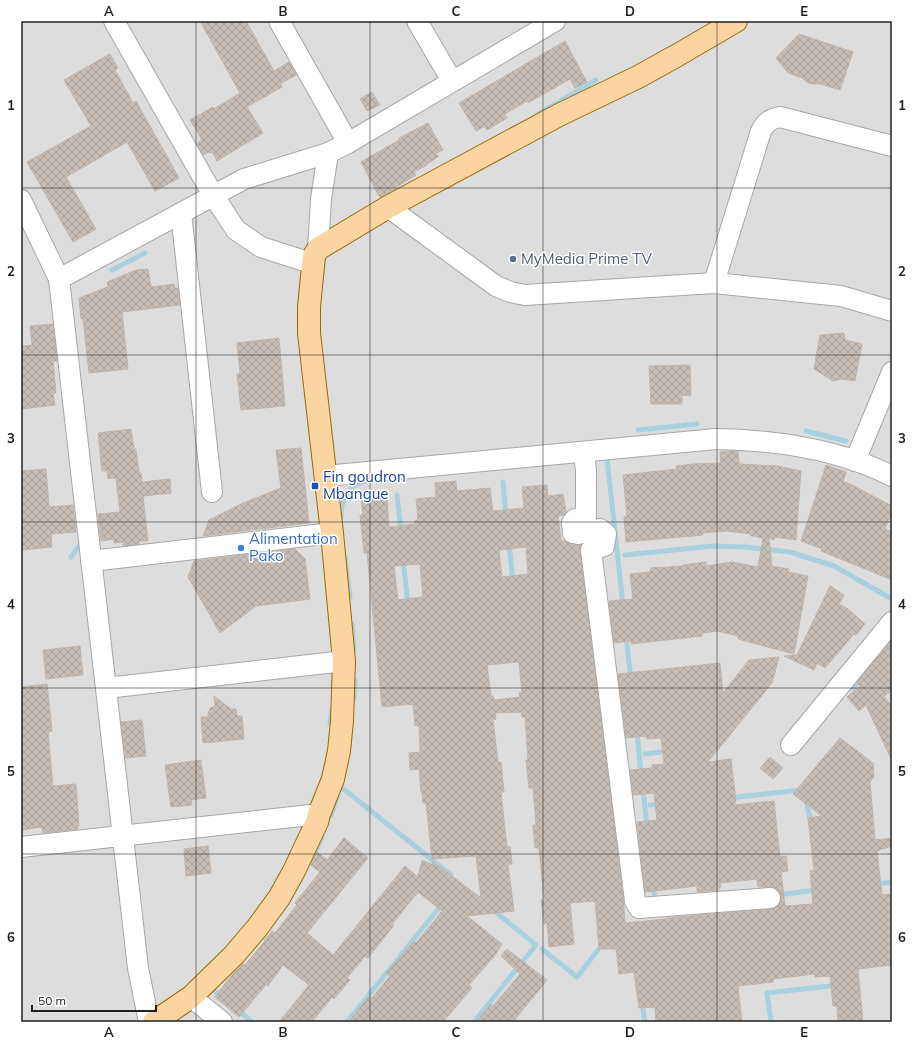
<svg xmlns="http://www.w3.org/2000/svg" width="913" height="1043" font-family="Mulish,sans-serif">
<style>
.residential{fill:#dedddd}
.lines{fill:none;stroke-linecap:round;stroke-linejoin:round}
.stream{stroke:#a8d0dd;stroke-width:5}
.building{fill:url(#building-cross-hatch);stroke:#c2b4a9;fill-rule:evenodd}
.minor-casing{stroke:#a7a7a7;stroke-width:22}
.major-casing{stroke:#9a6902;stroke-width:24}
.minor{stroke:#fff;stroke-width:20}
.major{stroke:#fbd5a1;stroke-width:22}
.grid{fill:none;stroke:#202020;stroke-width:1;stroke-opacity:0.55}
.service-dot{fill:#5c6f8a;stroke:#fff;stroke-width:1.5}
.transit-dot{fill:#1a4fb4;stroke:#fff;stroke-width:1.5}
.shop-dot{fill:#3f7fe0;stroke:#fff;stroke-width:1.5}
.labels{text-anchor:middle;stroke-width:3;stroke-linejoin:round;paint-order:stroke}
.service-label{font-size:15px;fill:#4e5e75;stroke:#fff;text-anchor:start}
.transit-label{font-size:15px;fill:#164399;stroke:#fff;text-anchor:start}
.shop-label{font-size:15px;fill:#366cbe;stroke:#fff;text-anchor:start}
.neatline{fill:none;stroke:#202020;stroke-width:1.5}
.grid-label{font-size:13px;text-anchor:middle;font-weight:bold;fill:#202020}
</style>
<defs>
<pattern id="building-cross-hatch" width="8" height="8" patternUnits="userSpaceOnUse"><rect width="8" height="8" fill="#c5bdb6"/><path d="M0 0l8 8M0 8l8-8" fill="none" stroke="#a9a29c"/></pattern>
</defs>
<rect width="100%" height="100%" fill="#f0ede7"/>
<rect class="residential" x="21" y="21" width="871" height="1001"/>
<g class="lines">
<g class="stream">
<path d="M 562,100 L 596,80"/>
<path d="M 538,114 L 559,102"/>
<path d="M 112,270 L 145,253"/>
<path d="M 638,430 L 697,424"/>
<path d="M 806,431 L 846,441"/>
<path d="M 607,458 L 623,606"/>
<path d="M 503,482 L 506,517"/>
<path d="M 397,495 L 401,531"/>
<path d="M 341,517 C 340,506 345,494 353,487 C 357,484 363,482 368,480"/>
<path d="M 509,543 L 513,582"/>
<path d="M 625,555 L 713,546 L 745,547 L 790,552 L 834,566 L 892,599"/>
<path d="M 71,557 L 83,541"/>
<path d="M 345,558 L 350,597"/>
<path d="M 403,559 L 408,605"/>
<path d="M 352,624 L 354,649"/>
<path d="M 626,636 L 631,680"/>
<path d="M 867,670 L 892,639"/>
<path d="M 853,688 L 861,678"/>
<path d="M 354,699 L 355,681"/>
<path d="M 330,723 L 332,710"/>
<path d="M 637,731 L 641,775"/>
<path d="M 645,754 L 669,751"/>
<path d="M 340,788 L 345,790 L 451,875"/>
<path d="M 643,789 L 647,827"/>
<path d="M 729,798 L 801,790"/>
<path d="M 806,800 L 811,823"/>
<path d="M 650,805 L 661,804"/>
<path d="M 331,816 L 337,797"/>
<path d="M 310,862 L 322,837"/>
<path d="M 653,884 L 655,902"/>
<path d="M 875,884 L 892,882"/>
<path d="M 778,895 L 817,890"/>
<path d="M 542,949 L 577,977 L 598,950"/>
<path d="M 211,988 L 222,997"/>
<path d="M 238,1010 L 252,1022"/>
<path d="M 643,1010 L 645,1022"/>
<path d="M 347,1022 L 443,903"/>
<path d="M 474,1022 L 536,945 L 492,909"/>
<path d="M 771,1022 L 767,993 L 830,986"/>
</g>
</g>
<g class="building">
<path d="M 200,21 L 246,21 L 274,71 L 289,62 L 296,75 L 280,84 L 282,87 L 247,107 L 263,133 L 217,161 L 212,152 L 210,153 L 209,152 L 203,155 L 197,143 L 202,140 L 190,120 L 213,107 L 214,109 L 240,93 Z"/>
<path d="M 799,34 L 853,52 L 840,90 L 821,84 L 813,84 L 808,83 L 802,78 L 788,73 L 776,58 Z"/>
<path d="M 565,41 L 587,82 L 575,88 L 570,79 L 528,103 L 527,101 L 505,114 L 507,118 L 487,130 L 485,126 L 476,131 L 459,103 Z"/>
<path d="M 110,54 L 118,68 L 115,70 L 133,103 L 136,101 L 179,178 L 155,191 L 127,142 L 66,177 L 96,229 L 73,242 L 27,162 L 91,126 L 64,80 Z"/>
<path d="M 372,92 L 380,105 L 367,111 L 360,99 Z"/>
<path d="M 428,123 L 443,150 L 436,153 L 438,157 L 427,164 L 427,165 L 414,172 L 416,175 L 395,188 L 396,189 L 381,197 L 379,196 L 361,162 L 399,140 L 399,138 Z"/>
<path d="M 148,269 L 151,287 L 174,284 L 175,288 L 178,288 L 180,305 L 122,312 L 128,369 L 89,373 L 83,319 L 81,319 L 79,298 L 108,287 L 107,282 L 136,270 Z"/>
<path d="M 53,324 L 57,361 L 53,361 L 56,393 L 53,393 L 55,405 L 21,409 L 21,346 L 32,345 L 30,326 Z"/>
<path d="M 844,333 L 845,340 L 862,344 L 855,381 L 842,379 L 833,381 L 814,369 L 820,335 Z"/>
<path d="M 279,338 L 285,406 L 241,410 L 237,374 L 240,374 L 237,343 Z"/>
<path d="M 690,365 L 691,396 L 682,395 L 682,404 L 651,404 L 649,366 Z"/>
<path d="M 131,429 L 134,449 L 136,449 L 139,473 L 141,473 L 142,482 L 170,479 L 171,493 L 143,496 L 148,541 L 139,541 L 139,544 L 123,546 L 123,542 L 114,543 L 114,539 L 101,541 L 98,514 L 120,512 L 116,478 L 108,479 L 107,471 L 102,471 L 98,433 Z"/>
<path d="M 301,448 L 309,523 L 203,536 L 209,520 L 243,503 L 281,488 L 276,450 Z"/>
<path d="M 730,451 L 738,451 L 739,464 L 778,466 L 801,471 L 796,540 L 775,537 L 774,540 L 769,538 L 772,566 L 789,569 L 788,572 L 808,576 L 794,654 L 738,639 L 738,636 L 717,631 L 702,633 L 702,636 L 631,644 L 631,641 L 614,643 L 609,601 L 633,599 L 630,574 L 650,572 L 651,568 L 683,566 L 683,565 L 706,562 L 706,566 L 732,562 L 758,567 L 763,538 L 751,536 L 751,534 L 726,531 L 703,533 L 703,535 L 626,542 L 624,517 L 627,516 L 623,475 L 677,469 L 676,466 L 693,464 L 721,463 L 720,452 Z"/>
<path d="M 826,465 L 846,472 L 843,482 L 850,484 L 892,506 L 892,513 L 885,528 L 892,533 L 892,580 L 821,551 L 822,549 L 801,541 Z"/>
<path d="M 46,469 L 49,507 L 73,505 L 76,532 L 51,534 L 52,547 L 23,550 L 21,531 L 21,471 Z"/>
<path d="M 456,481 L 457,491 L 490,488 L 493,511 L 524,508 L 522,487 L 547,485 L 548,496 L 563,494 L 566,512 L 564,515 L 558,516 L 561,541 L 565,541 L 571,544 L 581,545 L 580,551 L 623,894 L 625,923 L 666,919 L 666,918 L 771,909 L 777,907 L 780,903 L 781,898 L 780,892 L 775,888 L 769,887 L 758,887 L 757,879 L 720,883 L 721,887 L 719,887 L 719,890 L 697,892 L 697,886 L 645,892 L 637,822 L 657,820 L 654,793 L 633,795 L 630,770 L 652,768 L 652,765 L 664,764 L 661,738 L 647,739 L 646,736 L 626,738 L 618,674 L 720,663 L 723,693 L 749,660 L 779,657 L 772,683 L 708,762 L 731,759 L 736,801 L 733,805 L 774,801 L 780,857 L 786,856 L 788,871 L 781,872 L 785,906 L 813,904 L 810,871 L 814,870 L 808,818 L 822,816 L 793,794 L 840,738 L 873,763 L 874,777 L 870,782 L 875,840 L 892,838 L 892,846 L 877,851 L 882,895 L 892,894 L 892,965 L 858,969 L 863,1022 L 838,1022 L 837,1006 L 833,1006 L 830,976 L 815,977 L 815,974 L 773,979 L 773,982 L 738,986 L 742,1022 L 656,1022 L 655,1007 L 639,1008 L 634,972 L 619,974 L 616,949 L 599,949 L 595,901 L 570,903 L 574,944 L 549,947 L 547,923 L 544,924 L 541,900 L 544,900 L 539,848 L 535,848 L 533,825 L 536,825 L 533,788 L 529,788 L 526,760 L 528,760 L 525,717 L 522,717 L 521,712 L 495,713 L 496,719 L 493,720 L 498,762 L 501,762 L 504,792 L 501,792 L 507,847 L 510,847 L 512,864 L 508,864 L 514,911 L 467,916 L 502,944 L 496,954 L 469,985 L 472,988 L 443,1022 L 349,1022 L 369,996 L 372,998 L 390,976 L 386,973 L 414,941 L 416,943 L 442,911 L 418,892 L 392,924 L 394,925 L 368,958 L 365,956 L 347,978 L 350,980 L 334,999 L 332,997 L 312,1022 L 279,1022 L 309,985 L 283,965 L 268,986 L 266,985 L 239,1017 L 215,997 L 232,975 L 243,964 L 245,965 L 265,941 L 264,941 L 272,931 L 275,933 L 297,905 L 295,903 L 320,872 L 311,865 L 317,852 L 327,860 L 344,838 L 368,858 L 307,933 L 333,955 L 405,866 L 418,877 L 422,860 L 433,865 L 432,861 L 481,898 L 476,856 L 432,859 L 426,803 L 423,803 L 422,792 L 421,792 L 419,769 L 410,770 L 409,753 L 420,752 L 419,726 L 415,726 L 413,704 L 382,707 L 367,553 L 364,553 L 360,515 L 363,515 L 361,499 L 387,497 L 389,527 L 415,524 L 415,520 L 418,520 L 416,499 L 436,497 L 435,483 ZM 526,547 L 528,574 L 502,577 L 499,550 ZM 420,564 L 423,597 L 398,600 L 394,566 ZM 519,662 L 522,693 L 519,693 L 520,697 L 494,700 L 493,696 L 491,696 L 487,665 Z"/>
<path d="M 295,549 L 305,559 L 310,599 L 256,606 L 220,633 L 188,577 L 194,561 Z"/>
<path d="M 830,586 L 844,595 L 839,604 L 848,609 L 865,624 L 856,635 L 854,634 L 825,668 L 817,663 L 814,670 L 784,656 L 797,655 Z"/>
<path d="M 892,640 L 892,690 L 884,697 L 892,706 L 892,761 L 866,705 L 859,711 L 847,697 L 860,686 L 857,682 Z"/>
<path d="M 80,646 L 83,675 L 46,679 L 43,650 Z"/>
<path d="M 47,684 L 52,731 L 48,732 L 53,786 L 76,784 L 79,826 L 77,826 L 78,829 L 43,833 L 42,827 L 21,830 L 21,687 Z"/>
<path d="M 214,696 L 231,709 L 236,709 L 237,716 L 242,716 L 244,739 L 203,743 L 201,717 L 208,717 L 208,714 L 210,708 L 215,706 Z"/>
<path d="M 142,720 L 146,756 L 125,758 L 121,722 Z"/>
<path d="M 770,757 L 783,768 L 773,779 L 760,768 Z"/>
<path d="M 201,760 L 206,798 L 191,800 L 192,805 L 171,807 L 165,765 Z"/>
<path d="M 208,846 L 211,873 L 186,876 L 184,849 Z"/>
<path d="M 507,949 L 547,980 L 513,1022 L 476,1022 L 491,1004 L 493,1006 L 520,974 L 501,956 Z"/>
</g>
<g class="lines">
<g class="minor-casing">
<g id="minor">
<path d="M 114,21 L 213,195 L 236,230 L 261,247 L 314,264"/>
<path d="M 279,21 L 348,143"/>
<path d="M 417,21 L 452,81"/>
<path d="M 21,200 L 59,279 L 138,968 L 149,1022"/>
<path d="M 388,207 L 496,286 L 510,292 L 525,295 L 714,283 L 841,296 L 892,311"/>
<path d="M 181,213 L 212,492"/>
<path d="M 318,249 L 321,199 L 328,153"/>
<path d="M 59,279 L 244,179 L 328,153 L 348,143 L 555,21"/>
<path d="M 714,283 L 761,131 C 766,122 770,119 780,117 L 892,146"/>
<path d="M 584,452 L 586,471 L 586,517 L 575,519 L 572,523 L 573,533 L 578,534 L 600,529 L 606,534 L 604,546 L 591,550 L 635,901 L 637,905 L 639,908 L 770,898"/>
<path d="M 855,461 L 892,372"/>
<path d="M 325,476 L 716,439 C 776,440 838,449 892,476"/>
<path d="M 91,561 L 332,533"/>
<path d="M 106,688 L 344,661"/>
<path d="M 791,745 L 892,622"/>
<path d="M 21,847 L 319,814"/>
<path d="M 191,997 L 222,1022"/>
</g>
</g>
<g class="major-casing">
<path id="major" d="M 154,1022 L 191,997 L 234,955 L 257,928 L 279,898 L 294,871 L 317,822 L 319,814 L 333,779 L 339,751 L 342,721 L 344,661 L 332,533 L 309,333 L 309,307 L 314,256 L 318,249 L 388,207 L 559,115 L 638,77 L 676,56 L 736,21"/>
</g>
<use href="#minor" class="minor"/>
<use href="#major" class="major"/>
</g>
<path class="grid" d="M 196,21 L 196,1022M 370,21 L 370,1022M 543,21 L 543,1022M 717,21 L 717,1022M 21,188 L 892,188M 21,355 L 892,355M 21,522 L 892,522M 21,688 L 892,688M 21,854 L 892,854"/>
<circle class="service-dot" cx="513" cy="259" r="4"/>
<rect class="transit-dot" x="311" y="482" width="8" height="8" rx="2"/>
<circle class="shop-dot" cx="241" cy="548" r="4"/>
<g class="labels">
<g class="service-label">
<text x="521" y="264">MyMedia Prime TV</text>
</g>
<g class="transit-label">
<text x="323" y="482">Fin goudron<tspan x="323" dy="17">Mbangue</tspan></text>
</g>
<g class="shop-label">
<text x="249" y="544">Alimentation<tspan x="249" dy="17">Pako</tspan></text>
</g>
</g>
<rect width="913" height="1043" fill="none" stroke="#ffffff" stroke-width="44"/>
<path d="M32 1005v6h124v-6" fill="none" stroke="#202020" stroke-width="2"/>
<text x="38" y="1005" font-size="12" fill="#202020" stroke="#ffffff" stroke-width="3" paint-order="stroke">50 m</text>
<rect x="22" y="22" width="869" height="999" class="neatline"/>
<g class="grid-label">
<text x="109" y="16">A</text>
<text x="283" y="16">B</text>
<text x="456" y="16">C</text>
<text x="630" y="16">D</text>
<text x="804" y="16">E</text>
<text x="11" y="110">1</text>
<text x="902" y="110">1</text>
<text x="11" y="276">2</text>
<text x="902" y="276">2</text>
<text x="11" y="443">3</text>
<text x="902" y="443">3</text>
<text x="11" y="609">4</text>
<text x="902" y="609">4</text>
<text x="11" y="776">5</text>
<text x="902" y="776">5</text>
<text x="11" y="942">6</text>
<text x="902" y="942">6</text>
<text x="109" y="1037">A</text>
<text x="283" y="1037">B</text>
<text x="456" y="1037">C</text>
<text x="630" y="1037">D</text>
<text x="804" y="1037">E</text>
</g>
</svg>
